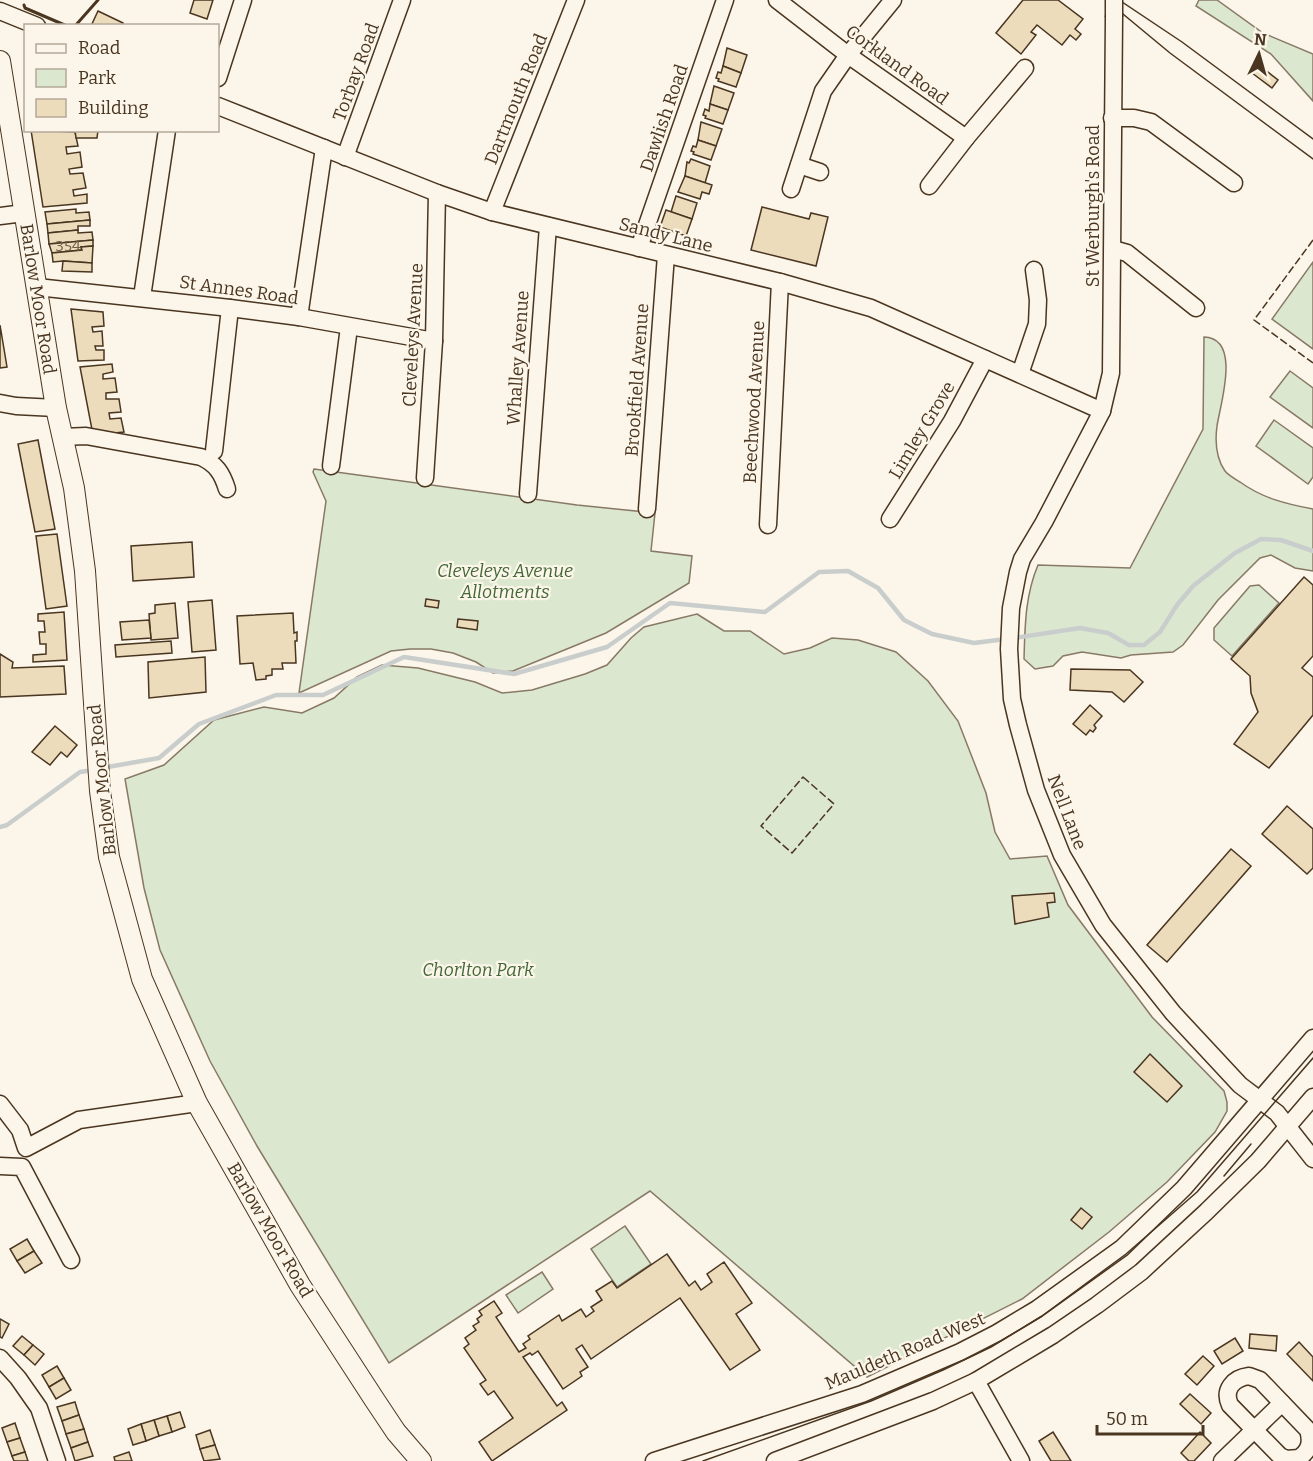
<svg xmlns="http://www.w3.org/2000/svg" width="1313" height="1461" font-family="Bitter,serif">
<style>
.green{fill:#dce7d0;stroke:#887966;stroke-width:1.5}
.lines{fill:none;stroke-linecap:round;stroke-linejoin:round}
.stream{stroke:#c9cecd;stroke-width:4.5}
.building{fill:#ecdcbc;stroke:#4a3520;stroke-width:1.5}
.minor-casing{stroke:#4a3520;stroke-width:19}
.major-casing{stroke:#4a3520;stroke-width:22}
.minor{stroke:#fbf6e9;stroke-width:16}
.major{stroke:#fbf6e9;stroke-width:20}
.tram{stroke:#4a3520;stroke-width:1.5}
.minor-bridge-casing{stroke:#4a3520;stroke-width:19;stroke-linecap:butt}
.minor-bridge{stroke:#fbf6e9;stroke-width:16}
.fence{stroke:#4a3520;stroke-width:1.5;stroke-dasharray:8 3;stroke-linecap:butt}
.wall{stroke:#4a3520;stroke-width:3}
.labels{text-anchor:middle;stroke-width:4.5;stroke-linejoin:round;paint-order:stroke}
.number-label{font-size:15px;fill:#725f47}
.street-label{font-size:18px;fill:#4a3520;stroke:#fbf6e9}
.park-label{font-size:18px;font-style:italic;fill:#436837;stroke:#fbf6e9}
</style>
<rect width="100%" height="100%" fill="#fbf6e9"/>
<g class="green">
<path d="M 1199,0 L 1217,0 L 1263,33 L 1313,54 L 1313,101 L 1271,54 L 1196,6 Z"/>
<path d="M 1313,262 L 1313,349 L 1272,319 Z"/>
<path d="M 1204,337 C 1242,338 1220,405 1217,426 C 1215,441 1216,458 1225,471 C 1228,475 1235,479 1240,482 C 1262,498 1286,504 1313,509 L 1313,571 L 1295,568 L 1271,555 L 1260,558 L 1218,600 L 1183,645 L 1173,652 L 1131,655 L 1121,658 L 1082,652 L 1063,656 L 1053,666 L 1035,669 L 1024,659 C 1025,626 1025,596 1038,565 L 1130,568 L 1203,429 Z"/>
<path d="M 1290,371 L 1313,388 L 1313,428 L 1270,397 Z"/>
<path d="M 1274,420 L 1313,448 L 1313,477 L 1308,484 L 1256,446 Z"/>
<path d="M 314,469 L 577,505 L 655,513 L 651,551 L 692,556 L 689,583 L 606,633 L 513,671 L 493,673 L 476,662 L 453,653 L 431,649 L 410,649 L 391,651 L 299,693 L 326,501 L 313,472 Z"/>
<path d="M 1259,585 L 1279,603 L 1232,656 L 1214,640 L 1214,628 L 1250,586 Z"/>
<path d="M 697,614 L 724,631 L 750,631 L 784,654 L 810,648 L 832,638 L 858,640 L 896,652 L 928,681 L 958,721 L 986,793 L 995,832 L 1010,859 L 1047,856 L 1068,905 L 1152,1017 L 1224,1091 L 1227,1102 L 1227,1111 L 1215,1132 L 1167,1182 L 1109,1232 L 1022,1299 L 867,1377 L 650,1191 L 389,1363 L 257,1146 L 210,1061 L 160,950 L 144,888 L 125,779 L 164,765 L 214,720 L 264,707 L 302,713 L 334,698 L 357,677 L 382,665 L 418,668 L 475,682 L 502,693 L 532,690 L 585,674 L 607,665 L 631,638 L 644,627 Z"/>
<path d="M 625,1226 L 651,1264 L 617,1287 L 591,1249 Z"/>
<path d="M 542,1272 L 553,1289 L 518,1313 L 506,1295 Z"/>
</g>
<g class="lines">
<g class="stream">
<path d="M 1014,638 L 1080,628 L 1108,633 L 1129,645 L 1144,645 L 1160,632 L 1177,605 L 1193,586 L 1235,553 L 1261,539 L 1281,540 L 1313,551"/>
<path d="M 102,768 L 159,758 L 199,724 L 276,695 L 323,695 L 404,657 L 514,674 L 607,647 L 670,603 L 765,612 L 819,572 L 848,571 L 878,588 L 904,620 L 932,634 L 974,643 L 1006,639"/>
<path d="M 0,827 L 7,825 L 80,772 L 94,770"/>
</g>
</g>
<g class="building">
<path d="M 194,0 L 213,0 L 207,19 L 190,13 Z"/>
<path d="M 1023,0 L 1058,0 L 1083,19 L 1075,29 L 1081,34 L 1076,40 L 1070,35 L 1062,45 L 1037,25 L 1031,32 L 1036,35 L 1021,54 L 996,33 Z"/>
<path d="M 98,11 L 123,23 L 122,26 L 91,26 Z"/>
<path d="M 727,48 L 747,55 L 741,73 L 723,66 Z"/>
<path d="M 1259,65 L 1278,80 L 1272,88 L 1252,73 Z"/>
<path d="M 723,66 L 741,73 L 736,87 L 718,81 L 719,79 L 716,78 L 718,72 L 721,73 Z"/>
<path d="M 714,86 L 734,93 L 728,110 L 710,104 Z"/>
<path d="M 710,104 L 728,110 L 723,124 L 705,118 L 706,116 L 703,115 L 705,109 L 709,111 Z"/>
<path d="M 701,122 L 722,129 L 716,146 L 698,140 Z"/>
<path d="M 31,130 L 75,132 L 78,146 L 66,147 L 67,154 L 80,152 L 82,167 L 69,169 L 70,174 L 83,173 L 86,188 L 73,190 L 74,196 L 87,194 L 87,203 L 43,207 Z"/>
<path d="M 75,130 L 98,130 L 97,138 L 76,138 Z"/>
<path d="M 698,140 L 716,146 L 711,160 L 693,154 L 694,152 L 691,151 L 693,146 L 696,147 Z"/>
<path d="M 691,159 L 710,166 L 705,183 L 685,176 L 687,162 L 689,163 Z"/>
<path d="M 685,176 L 712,185 L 709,194 L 702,192 L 700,199 L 678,192 Z"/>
<path d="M 676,196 L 697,203 L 692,219 L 671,212 Z"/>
<path d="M 762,207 L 809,219 L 811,213 L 828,217 L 816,266 L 751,250 Z"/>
<path d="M 76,209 L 76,213 L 89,212 L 90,220 L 47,224 L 45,212 Z"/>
<path d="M 666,210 L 692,219 L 686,236 L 660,227 Z"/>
<path d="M 90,220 L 90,226 L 78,226 L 78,230 L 48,233 L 47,224 Z"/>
<path d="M 78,230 L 78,233 L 92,232 L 93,240 L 49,244 L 48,233 Z"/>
<path d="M 93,240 L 93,246 L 81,247 L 82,250 L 52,253 L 49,244 Z"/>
<path d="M 93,246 L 92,263 L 63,261 L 53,262 L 52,253 L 82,250 L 81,247 Z"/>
<path d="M 63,261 L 92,263 L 92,272 L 62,271 Z"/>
<path d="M 71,309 L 103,312 L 104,326 L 92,327 L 93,332 L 102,331 L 103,346 L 95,346 L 96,350 L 104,350 L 104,360 L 78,361 Z"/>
<path d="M 0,325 L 7,367 L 0,368 Z"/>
<path d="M 112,364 L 113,372 L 103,374 L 103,379 L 115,378 L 117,392 L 106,393 L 106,399 L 119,399 L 121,412 L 109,413 L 110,419 L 121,418 L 124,432 L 93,435 L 80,367 Z"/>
<path d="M 38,440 L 55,529 L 35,532 L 18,444 Z"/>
<path d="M 57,534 L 67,606 L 46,609 L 36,536 Z"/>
<path d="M 192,542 L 194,577 L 133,581 L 131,546 Z"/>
<path d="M 1304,577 L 1313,585 L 1313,656 L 1302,668 L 1313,677 L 1313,715 L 1269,768 L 1234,744 L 1258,712 L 1251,693 L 1250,676 L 1231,659 Z"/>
<path d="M 426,599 L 439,601 L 438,608 L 425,606 Z"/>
<path d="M 212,600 L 216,650 L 192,652 L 188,602 Z"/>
<path d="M 175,603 L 178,638 L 151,640 L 149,614 L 155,613 L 155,605 Z"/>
<path d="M 64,612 L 67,660 L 33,662 L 33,655 L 46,654 L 46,644 L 40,644 L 39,632 L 45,632 L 44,621 L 38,621 L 38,614 Z"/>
<path d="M 293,613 L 294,633 L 297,632 L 297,641 L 295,641 L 296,663 L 282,663 L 283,669 L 272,669 L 272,675 L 266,676 L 266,679 L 256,680 L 253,663 L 240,664 L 237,616 Z"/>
<path d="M 458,619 L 478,621 L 477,630 L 457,627 Z"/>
<path d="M 149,620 L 151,638 L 122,640 L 120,622 Z"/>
<path d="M 171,641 L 172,653 L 116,657 L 115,645 Z"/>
<path d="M 0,654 L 13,662 L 12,668 L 64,666 L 66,694 L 0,697 Z"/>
<path d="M 205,657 L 206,692 L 149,698 L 148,662 Z"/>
<path d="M 1071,669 L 1130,670 L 1143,682 L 1124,702 L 1112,692 L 1070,690 Z"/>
<path d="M 1090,705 L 1102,716 L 1094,725 L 1096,728 L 1093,732 L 1090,730 L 1086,735 L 1073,724 Z"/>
<path d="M 55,726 L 77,745 L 67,757 L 61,752 L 50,765 L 32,752 Z"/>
<path d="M 1287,806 L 1313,829 L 1313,868 L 1307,874 L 1262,834 Z"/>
<path d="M 1231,849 L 1251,866 L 1167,962 L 1147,945 Z"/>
<path d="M 1054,893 L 1055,902 L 1047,903 L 1049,917 L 1015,924 L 1012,896 Z"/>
<path d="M 1150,1054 L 1182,1086 L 1167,1102 L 1134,1072 Z"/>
<path d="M 1081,1208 L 1092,1217 L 1082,1229 L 1071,1220 Z"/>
<path d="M 27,1239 L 34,1251 L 17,1261 L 10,1249 Z"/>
<path d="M 34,1251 L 42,1263 L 25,1273 L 17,1261 Z"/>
<path d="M 667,1254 L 689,1286 L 695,1281 L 701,1290 L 712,1282 L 707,1274 L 724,1262 L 752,1303 L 736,1314 L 760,1350 L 730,1370 L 680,1298 L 591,1359 L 582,1345 L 576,1349 L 588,1367 L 580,1372 L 582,1376 L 563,1389 L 538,1351 L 532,1355 L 530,1353 L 523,1357 L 557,1406 L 562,1402 L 567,1410 L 492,1461 L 479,1442 L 513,1418 L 494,1391 L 488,1395 L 480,1384 L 486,1380 L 464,1348 L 469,1344 L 465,1338 L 476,1330 L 473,1326 L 479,1322 L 477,1319 L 482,1315 L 479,1311 L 494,1301 L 502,1313 L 496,1317 L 519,1352 L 526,1348 L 523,1344 L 530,1339 L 528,1336 L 559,1315 L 562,1321 L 581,1309 L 586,1317 L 594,1311 L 591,1307 L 602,1300 L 596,1291 L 612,1281 L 617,1288 Z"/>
<path d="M 0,1319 L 9,1324 L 2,1338 L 0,1337 Z"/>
<path d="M 1250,1334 L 1277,1336 L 1276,1351 L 1249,1348 Z"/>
<path d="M 22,1336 L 33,1345 L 24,1355 L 13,1346 Z"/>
<path d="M 1235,1338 L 1243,1351 L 1222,1364 L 1214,1351 Z"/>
<path d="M 1299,1342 L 1313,1357 L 1313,1381 L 1287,1354 Z"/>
<path d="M 33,1345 L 44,1354 L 35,1365 L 24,1355 Z"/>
<path d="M 1203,1356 L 1214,1366 L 1197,1385 L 1185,1374 Z"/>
<path d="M 57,1366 L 64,1378 L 49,1387 L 42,1375 Z"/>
<path d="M 64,1378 L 71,1390 L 56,1399 L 49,1387 Z"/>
<path d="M 1190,1394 L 1211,1413 L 1201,1424 L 1180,1404 Z"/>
<path d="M 75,1402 L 79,1415 L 62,1421 L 57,1407 Z"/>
<path d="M 180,1412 L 185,1427 L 172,1432 L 167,1416 Z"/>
<path d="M 79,1415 L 84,1429 L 66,1434 L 62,1421 Z"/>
<path d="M 167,1416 L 172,1432 L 159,1436 L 154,1420 Z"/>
<path d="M 154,1420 L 159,1436 L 146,1441 L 141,1424 Z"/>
<path d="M 15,1423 L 20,1438 L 7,1442 L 2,1428 Z"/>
<path d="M 141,1424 L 146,1441 L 133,1445 L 128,1429 Z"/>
<path d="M 84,1429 L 88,1442 L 71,1448 L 66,1434 Z"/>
<path d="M 210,1430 L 215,1445 L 200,1449 L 196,1435 Z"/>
<path d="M 1053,1432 L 1071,1461 L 1051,1461 L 1039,1441 Z"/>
<path d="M 1200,1432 L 1211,1443 L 1194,1461 L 1189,1461 L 1181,1453 Z"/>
<path d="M 20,1438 L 25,1452 L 12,1456 L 7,1442 Z"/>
<path d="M 88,1442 L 93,1456 L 75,1461 L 71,1448 Z"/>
<path d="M 215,1445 L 220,1459 L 204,1461 L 200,1449 Z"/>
<path d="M 25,1452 L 28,1461 L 14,1461 L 12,1456 Z"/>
<path d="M 129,1452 L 132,1461 L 115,1461 L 114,1457 Z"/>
</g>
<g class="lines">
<g class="minor-casing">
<g id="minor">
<path d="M 777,0 L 848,55 L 966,138 L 1025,68"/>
<path d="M 0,11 L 37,26"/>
<path d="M 1114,17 L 1111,373 L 1102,411 L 1044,522 L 1022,559 L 1018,572 L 1011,608 L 1009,649 L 1012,699 L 1018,725 L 1036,790 L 1062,855 L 1103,925 L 1173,1013 L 1240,1085 L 1277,1113 L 1313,1159"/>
<path d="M 218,78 L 243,0"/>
<path d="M 218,106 L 437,193 L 492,212 L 780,282 L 871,308 L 1102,411"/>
<path d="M 1112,118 L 1134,118 L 1151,122 L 1234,183"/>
<path d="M 345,157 L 402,0"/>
<path d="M 799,165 L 820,172"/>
<path d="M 929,186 L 966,138"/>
<path d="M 791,189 L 823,91 L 848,55 L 893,0"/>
<path d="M 492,212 L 576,0"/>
<path d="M 0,216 L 24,213"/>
<path d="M 639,248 L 725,0"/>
<path d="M 1113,249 L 1127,253 L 1196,308"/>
<path d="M 37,287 L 230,308 L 299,317 L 434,341"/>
<path d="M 142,297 L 167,130"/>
<path d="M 299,317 L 324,148"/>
<path d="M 1020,374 L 1037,324 L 1038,300 L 1034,270"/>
<path d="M 0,403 L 16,406 L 56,408"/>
<path d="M 62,437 L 86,436 L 201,457 C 216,464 222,473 227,489"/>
<path d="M 214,451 L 230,308"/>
<path d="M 331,466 L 349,327"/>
<path d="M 425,478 L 434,341 L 437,193"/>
<path d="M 528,494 L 548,226"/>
<path d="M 647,509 L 666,255"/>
<path d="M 890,519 L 952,421 L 985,359"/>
<path d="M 768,525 L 780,282"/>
<path d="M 0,1104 L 20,1130 L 26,1148 L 79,1120 L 197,1103"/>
<path d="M 0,1166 L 22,1167 L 71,1260"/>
<path d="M 0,1358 L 18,1378 L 39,1408 L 57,1461"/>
<path d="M 1249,1376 L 1260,1380 L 1308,1430 C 1312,1443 1309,1451 1299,1458 L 1286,1459 L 1280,1456 L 1230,1405 C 1223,1390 1233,1378 1249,1376 Z"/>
<path d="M 976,1381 L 1021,1461"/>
<path d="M 654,1461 L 862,1394 L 960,1352 L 997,1333 L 1037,1309 L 1122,1248 L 1184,1188 L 1313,1038"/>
<path d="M 775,1461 L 933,1401 L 976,1381 L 1053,1335 L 1097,1305 L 1141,1272 L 1207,1211 L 1258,1161 L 1313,1097"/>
<path d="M 1222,1461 L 1282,1403"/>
</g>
</g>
<g class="major-casing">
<path id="major" d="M 0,61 L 56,408 L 74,488 L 85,571 L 100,791 L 109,857 L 142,979 L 197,1103 L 300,1285 L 374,1399 L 396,1432 L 421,1461"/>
</g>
<use href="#minor" class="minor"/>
<use href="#major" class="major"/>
<g class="tram">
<path d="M 1106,0 L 1170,53 L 1313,159"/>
<path d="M 1119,0 L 1182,42 L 1313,139"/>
<path d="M 1224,1176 L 1251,1144"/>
<path d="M 703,1461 L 871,1401 L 943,1370 L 991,1347 L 1042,1316 L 1126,1254 L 1197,1192 L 1313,1058"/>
</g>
<g class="minor-bridge-casing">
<path id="minor-bridge" d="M 1114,17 L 1114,0"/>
</g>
<use href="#minor-bridge" class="minor-bridge"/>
<g class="fence">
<path d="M 1313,240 L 1254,320 L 1313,363"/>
<path d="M 803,777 L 834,804 L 792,853 L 761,826 Z"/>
</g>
<g class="wall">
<path d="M 24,5 L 25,8 L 67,26"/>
<path d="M 75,26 L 98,0"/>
</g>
</g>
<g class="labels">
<g class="number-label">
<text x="68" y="251">354</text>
</g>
<g class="street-label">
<text transform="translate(897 65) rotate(36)" y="6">Corkland Road</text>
<text transform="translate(356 72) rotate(-70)" y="6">Torbay Road</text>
<text transform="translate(516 99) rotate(-68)" y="6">Dartmouth Road</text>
<text transform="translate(664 118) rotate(-71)" y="6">Dawlish Road</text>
<text transform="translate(1093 206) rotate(-90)" y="6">St Werburgh's Road</text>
<text transform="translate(666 235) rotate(14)" y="6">Sandy Lane</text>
<text transform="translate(239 290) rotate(8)" y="6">St Annes Road</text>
<text transform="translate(38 299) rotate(81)" y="6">Barlow Moor Road</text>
<text transform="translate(413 335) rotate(-87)" y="6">Cleveleys Avenue</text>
<text transform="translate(518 358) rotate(-86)" y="6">Whalley Avenue</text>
<text transform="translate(637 380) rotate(-86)" y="6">Brookfield Avenue</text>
<text transform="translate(754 402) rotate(-87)" y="6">Beechwood Avenue</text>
<text transform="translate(922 430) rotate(-59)" y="6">Limley Grove</text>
<text transform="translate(102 780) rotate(-96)" y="6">Barlow Moor Road</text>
<text transform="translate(1067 812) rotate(69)" y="6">Nell Lane</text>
<text transform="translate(270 1230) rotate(60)" y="6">Barlow Moor Road</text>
<text transform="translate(905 1351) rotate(-23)" y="6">Mauldeth Road West</text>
</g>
<g class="park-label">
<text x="505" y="577">Cleveleys Avenue<tspan x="505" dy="21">Allotments</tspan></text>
<text x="478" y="976">Chorlton Park</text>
</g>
</g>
<rect x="24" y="24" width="195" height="108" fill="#fbf6e9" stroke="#b4a999" stroke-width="1.5"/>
<rect x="36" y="44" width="30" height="9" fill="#fbf6e9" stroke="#b4a999" stroke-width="1.5"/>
<text x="78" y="54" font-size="18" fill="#4a3520">Road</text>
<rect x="36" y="69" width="30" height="18" fill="#dce7d0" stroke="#b4a999" stroke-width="1.5"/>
<text x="78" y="84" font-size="18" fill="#4a3520">Park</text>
<rect x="36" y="99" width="30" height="18" fill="#ecdcbc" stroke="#b4a999" stroke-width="1.5"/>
<text x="78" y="114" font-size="18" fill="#4a3520">Building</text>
<g transform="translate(1259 54) rotate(5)" stroke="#fbf6e9" stroke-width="4.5" paint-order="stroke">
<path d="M0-4.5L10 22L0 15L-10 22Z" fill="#4a3520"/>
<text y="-9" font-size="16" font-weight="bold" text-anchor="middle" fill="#4a3520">N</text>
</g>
<path d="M1097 1425v9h106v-9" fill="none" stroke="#4a3520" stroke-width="3"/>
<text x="1106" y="1425" font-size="18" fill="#4a3520" stroke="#fbf6e9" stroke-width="4.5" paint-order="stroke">50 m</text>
</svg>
